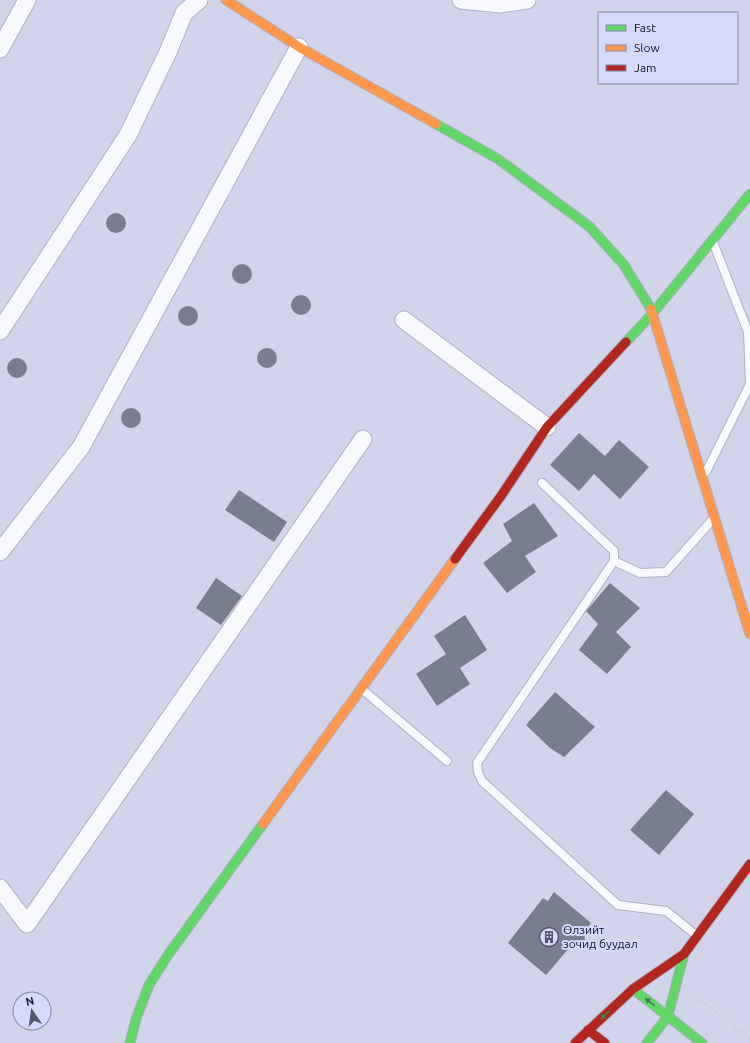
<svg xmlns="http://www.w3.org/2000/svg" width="750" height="1043" font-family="Ubuntu,sans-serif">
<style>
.building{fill:#797e8e}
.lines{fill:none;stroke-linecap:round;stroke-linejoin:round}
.lane-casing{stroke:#afb1c3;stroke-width:10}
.street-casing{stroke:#afb1c3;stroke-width:19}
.fast-casing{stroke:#afb1c3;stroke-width:11}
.slow-casing{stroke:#afb1c3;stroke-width:11}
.jam-casing{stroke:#afb1c3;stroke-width:11}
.path{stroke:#cfd0d7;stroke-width:2.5;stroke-dasharray:4 2;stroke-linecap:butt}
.lane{stroke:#f8f9fc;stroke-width:8}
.street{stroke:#f8f9fc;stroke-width:17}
.fast{stroke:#63d668;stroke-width:9}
.slow{stroke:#ff974d;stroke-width:9}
.jam{stroke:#b3261e;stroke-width:9}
.oneway{fill:#3d7d47}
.labels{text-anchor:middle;stroke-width:4;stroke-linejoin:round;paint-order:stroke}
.poi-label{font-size:12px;fill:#0f111f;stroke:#d5dafc;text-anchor:start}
</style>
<rect width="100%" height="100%" fill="#d1d4eb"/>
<g class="building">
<circle cx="116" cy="223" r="10"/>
<circle cx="242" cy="274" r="10"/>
<circle cx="301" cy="305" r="10"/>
<circle cx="188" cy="316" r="10"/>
<circle cx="267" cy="358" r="10"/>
<circle cx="17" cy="368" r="10"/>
<circle cx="131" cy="418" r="10"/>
<path d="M 579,433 L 605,456 L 619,440 L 649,467 L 620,499 L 594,474 L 579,491 L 550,465 Z"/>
<path d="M 239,490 L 287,522 L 274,542 L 225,510 Z"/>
<path d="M 534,503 L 558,536 L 525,556 L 536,572 L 507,593 L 483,563 L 512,541 L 503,524 Z"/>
<path d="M 216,578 L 242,596 L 221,625 L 196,608 Z"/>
<path d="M 610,583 L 640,608 L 616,632 L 631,647 L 607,674 L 579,650 L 598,624 L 586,611 Z"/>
<path d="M 465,615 L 487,650 L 460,668 L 470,684 L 437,706 L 416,674 L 446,654 L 434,636 Z"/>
<path d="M 555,692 L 595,727 L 564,757 L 550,748 L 526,725 Z"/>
<path d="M 666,790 L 694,814 L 659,855 L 630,830 Z"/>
<path d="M 554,892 L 591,923 L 584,932 L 586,948 L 570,947 L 546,975 L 508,943 L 543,898 L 548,901 Z"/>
</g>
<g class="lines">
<g class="lane-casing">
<g id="lane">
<path d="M 706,472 L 750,384 L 748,332 L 713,242"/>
<path d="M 542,483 L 614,551 L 614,561 L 477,763 L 478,772 L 482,781 L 618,905 L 666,911 L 696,935"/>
<path d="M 614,561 L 640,573 L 666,572 L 713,519"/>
<path d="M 363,690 L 447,761"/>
</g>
</g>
<g class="street-casing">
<g id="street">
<path d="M 461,0 L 500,4 L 527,0"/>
<path d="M 0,49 L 27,0"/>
<path d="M 404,320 L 547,427"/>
<path d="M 0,331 L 128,135 L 168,52 L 184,13 L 199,0"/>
<path d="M 0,552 L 81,447 L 299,47"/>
<path d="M 0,888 L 27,924 L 363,439"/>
</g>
</g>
<g class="fast-casing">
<g id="fast">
<path d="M 436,124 L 498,159 L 590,227 L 624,265 L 651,309"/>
<path d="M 626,342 L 653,313 L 750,194"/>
<path d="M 633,989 L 702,1043"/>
<path d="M 130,1043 L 136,1019 L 149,985 L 168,955 L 263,824"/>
<path d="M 647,1043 L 668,1016 L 684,954"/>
</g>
</g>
<g class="slow-casing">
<g id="slow">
<path d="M 226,0 L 299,47 L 436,124"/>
<path d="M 651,309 L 750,634"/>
<path d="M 263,824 L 455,559"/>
</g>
</g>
<g class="jam-casing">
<g id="jam">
<path d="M 455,559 L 501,496 L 547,427 L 626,342"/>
<path d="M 588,1030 L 605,1043"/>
<path d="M 575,1043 L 633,989 L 684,954 L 750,864"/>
</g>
</g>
<path class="path" d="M 695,996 L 750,1039"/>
<use href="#lane" class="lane"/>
<use href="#street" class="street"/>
<use href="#fast" class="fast"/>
<use href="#slow" class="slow"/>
<use href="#jam" class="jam"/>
</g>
<defs><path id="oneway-solid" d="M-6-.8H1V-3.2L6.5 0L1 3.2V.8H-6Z"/></defs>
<g class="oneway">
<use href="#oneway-solid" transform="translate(650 1002) rotate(-142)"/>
<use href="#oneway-solid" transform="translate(605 1015) rotate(137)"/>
</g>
<defs>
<g id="building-ring" transform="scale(1)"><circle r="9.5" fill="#d5dafc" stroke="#535566" stroke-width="1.5"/><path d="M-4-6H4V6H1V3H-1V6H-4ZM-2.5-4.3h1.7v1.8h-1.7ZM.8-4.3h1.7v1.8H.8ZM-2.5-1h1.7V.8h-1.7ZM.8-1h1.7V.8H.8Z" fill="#535566"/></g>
</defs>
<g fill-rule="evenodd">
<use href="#building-ring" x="549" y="937"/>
</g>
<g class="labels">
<g class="poi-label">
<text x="563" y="934">Өлзийт<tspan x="563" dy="14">зочид буудал</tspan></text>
</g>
</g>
<rect x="598" y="12" width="140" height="72" fill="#d5dafc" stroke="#868aa4"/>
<rect x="606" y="25" width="20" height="6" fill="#63d668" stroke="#868aa4"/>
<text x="634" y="32" font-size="12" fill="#0f111f">Fast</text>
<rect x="606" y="45" width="20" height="6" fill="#ff974d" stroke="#868aa4"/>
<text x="634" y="52" font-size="12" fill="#0f111f">Slow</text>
<rect x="606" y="65" width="20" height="6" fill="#b3261e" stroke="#868aa4"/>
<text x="634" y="72" font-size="12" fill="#0f111f">Jam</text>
<g transform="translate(32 1011) rotate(347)"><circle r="19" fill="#d5dafc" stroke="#868aa4"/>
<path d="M0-3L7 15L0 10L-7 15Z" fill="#535566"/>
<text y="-6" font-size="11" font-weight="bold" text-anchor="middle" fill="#0f111f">N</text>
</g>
</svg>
